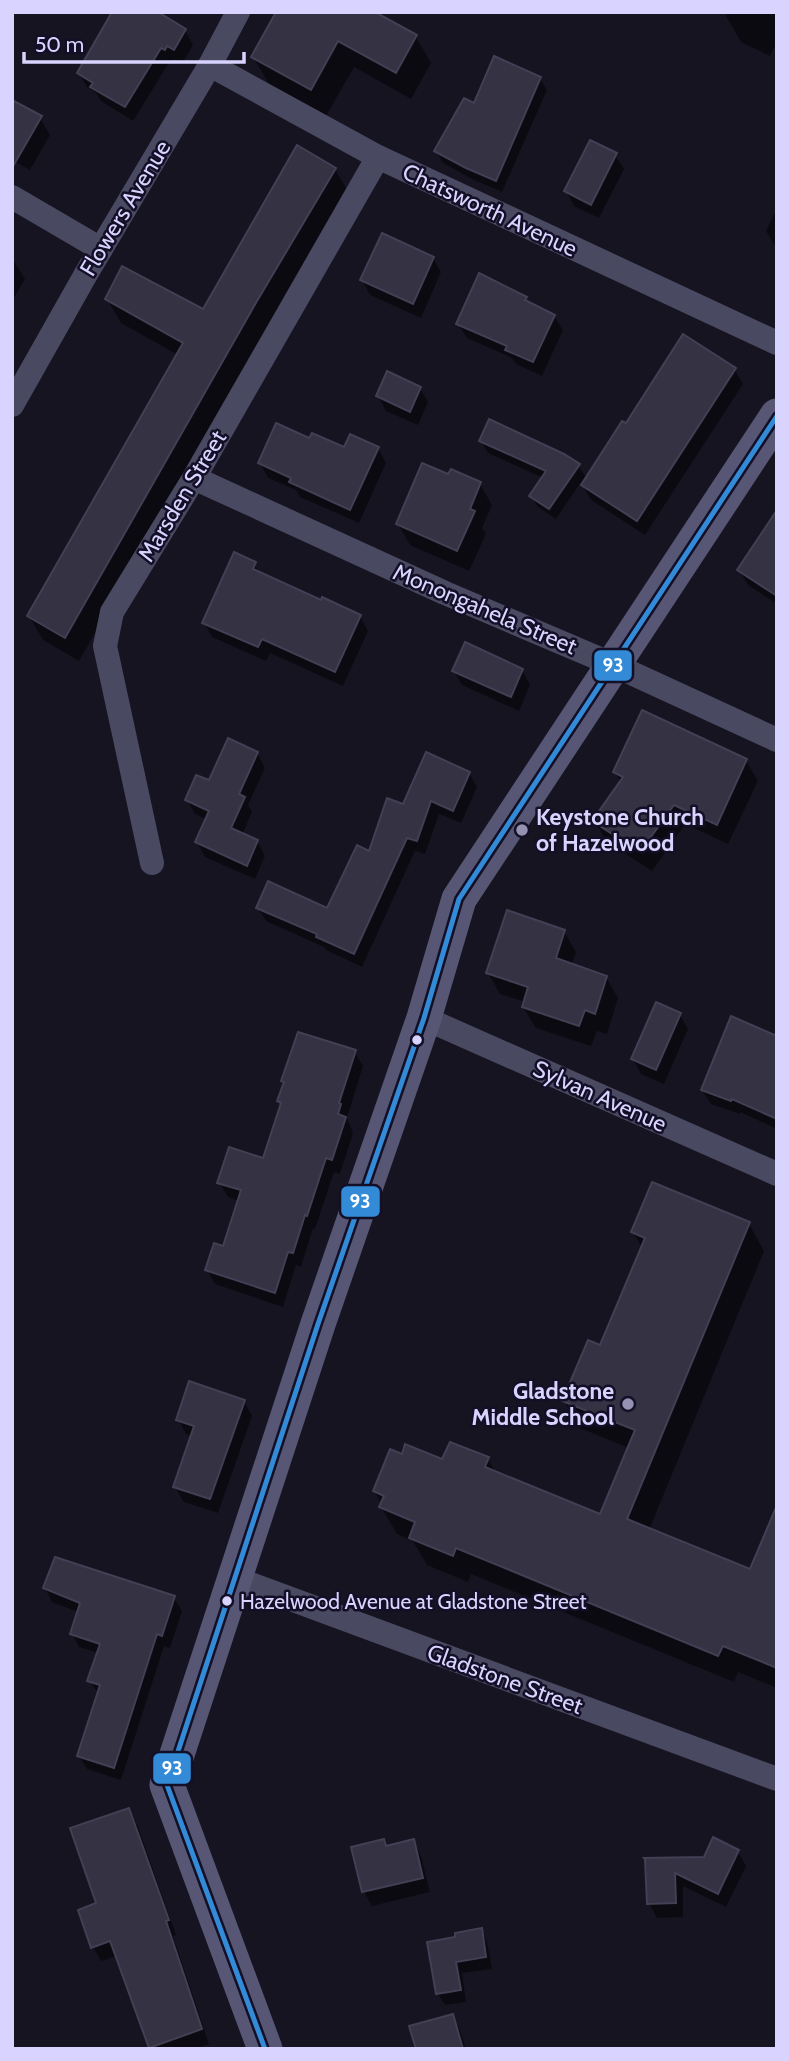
<svg xmlns="http://www.w3.org/2000/svg" width="789" height="2061" font-family="Cabin,sans-serif">
<style>
.shadow{fill:#0007}
.building{fill:#343243;stroke:#433f54;stroke-width:2}
.lines{fill:none;stroke-linecap:round;stroke-linejoin:round}
.street{stroke:#4a4962;stroke-width:24}
.secondary{stroke:#575674;stroke-width:35}
.bus-1-casing{stroke:#130f26;stroke-width:10}
.bus-1{stroke:#338bd7;stroke-width:5}
.poi-dot{fill:#9591b1;stroke:#130f26;stroke-width:2.5}
.bus-dot{fill:#d9d4ff;stroke:#130f26;stroke-width:2.5}
.labels{text-anchor:middle;stroke-width:5;stroke-linejoin:round;paint-order:stroke}
.bus-label{font-size:21px;fill:#d9d4ff;stroke:#130f26;text-anchor:start}
.street-label{font-size:23px;fill:#d9d4ff;stroke:#130f26}
.poi-label{font-size:23px;font-weight:bold;fill:#d9d4ff;stroke:#130f26;text-anchor:start}
.line-badge{stroke:#130f26;stroke-width:2.5}
.badge-label{font-size:19px;text-anchor:middle;font-weight:bold;fill:#fff}
</style>
<rect width="100%" height="100%" fill="#161421"/>
<g class="shadow">
<path d="M 278,12 L 416,37 L 431,63 L 411,99 L 354,67 L 326,116 L 269,84 L 253,57 Z"/>
<path d="M 728,12 L 777,12 L 777,42 L 770,56 L 741,42 L 726,16 Z"/>
<path d="M 185,30 L 193,45 L 182,64 L 175,59 L 173,63 L 170,61 L 133,121 L 101,101 L 96,93 L 87,87 L 79,73 Z"/>
<path d="M 540,78 L 547,90 L 502,192 L 474,180 L 443,163 L 436,151 Z"/>
<path d="M 40,118 L 50,135 L 30,170 L 12,160 Z"/>
<path d="M 615,155 L 624,169 L 599,218 L 574,206 L 566,191 Z"/>
<path d="M 335,169 L 349,193 L 270,326 L 79,661 L 43,640 L 29,616 L 178,355 L 121,323 L 107,299 L 203,311 Z"/>
<path d="M 777,208 L 777,249 L 766,231 Z"/>
<path d="M 12,258 L 25,279 L 12,301 Z"/>
<path d="M 433,258 L 441,272 L 421,318 L 370,295 L 362,280 Z"/>
<path d="M 525,298 L 529,304 L 554,316 L 563,330 L 542,376 L 516,364 L 512,358 L 467,338 L 458,324 Z"/>
<path d="M 735,370 L 743,384 L 645,535 L 591,500 L 581,482 L 556,519 L 538,507 L 531,496 L 543,478 L 488,453 L 481,441 L 578,465 L 587,479 L 627,426 Z"/>
<path d="M 420,388 L 428,402 L 418,425 L 386,411 L 378,396 Z"/>
<path d="M 310,440 L 345,450 L 378,448 L 386,463 L 359,523 L 300,497 L 296,490 L 268,478 L 260,463 Z"/>
<path d="M 449,477 L 480,484 L 492,505 L 482,528 L 486,534 L 469,571 L 410,545 L 398,524 Z"/>
<path d="M 777,509 L 777,604 L 748,585 L 739,570 L 756,545 L 754,543 Z"/>
<path d="M 254,564 L 261,575 L 360,616 L 368,631 L 343,686 L 270,653 L 266,661 L 212,637 L 204,622 Z"/>
<path d="M 522,670 L 530,685 L 519,711 L 462,685 L 454,671 Z"/>
<path d="M 257,753 L 265,768 L 248,805 L 252,812 L 242,835 L 257,841 L 265,856 L 255,879 L 205,857 L 197,842 L 207,820 L 195,814 L 187,800 L 210,783 Z"/>
<path d="M 746,761 L 758,781 L 728,844 L 685,824 L 652,871 L 606,841 L 595,821 L 621,783 L 615,772 Z"/>
<path d="M 469,773 L 477,787 L 461,823 L 439,814 L 425,854 L 415,851 L 362,967 L 326,950 L 324,947 L 266,921 L 258,908 L 328,910 L 404,806 Z"/>
<path d="M 564,931 L 576,952 L 572,965 L 606,977 L 618,998 L 607,1034 L 597,1031 L 591,1046 L 536,1028 L 523,1007 L 525,1002 L 500,994 L 488,973 Z"/>
<path d="M 680,1015 L 688,1029 L 664,1084 L 641,1074 L 633,1059 Z"/>
<path d="M 354,1051 L 363,1066 L 347,1118 L 353,1133 L 340,1174 L 334,1172 L 315,1229 L 313,1228 L 301,1267 L 296,1265 L 283,1307 L 215,1284 L 207,1270 L 224,1248 L 239,1201 L 228,1197 L 219,1182 L 264,1160 L 282,1106 L 279,1101 Z"/>
<path d="M 777,1067 L 777,1129 L 740,1112 L 740,1114 L 711,1104 L 702,1090 Z"/>
<path d="M 749,1224 L 764,1251 L 649,1530 L 750,1572 L 777,1508 L 777,1688 L 738,1672 L 734,1682 L 471,1574 L 468,1582 L 427,1565 L 413,1541 L 397,1534 L 381,1507 L 382,1505 L 374,1491 L 402,1456 L 443,1461 L 488,1459 L 496,1474 L 601,1517 L 629,1448 L 580,1428 L 564,1401 L 601,1348 L 642,1248 L 633,1232 Z"/>
<path d="M 244,1401 L 252,1416 L 218,1513 L 184,1502 L 175,1487 L 192,1436 L 186,1434 L 178,1419 Z"/>
<path d="M 45,1588 L 174,1598 L 182,1611 L 170,1648 L 164,1646 L 121,1780 L 87,1769 L 79,1756 L 99,1694 L 89,1680 L 98,1653 L 79,1647 L 72,1633 L 78,1612 L 52,1602 Z"/>
<path d="M 129,1810 L 137,1824 L 176,1935 L 173,1936 L 209,2044 L 195,2049 L 152,2049 L 117,1956 L 101,1961 L 93,1947 L 98,1904 Z"/>
<path d="M 383,1841 L 387,1848 L 413,1841 L 421,1856 L 430,1892 L 372,1906 L 364,1892 L 353,1848 Z"/>
<path d="M 738,1852 L 746,1866 L 726,1907 L 683,1886 L 683,1917 L 657,1918 L 649,1903 L 647,1861 L 705,1858 Z"/>
<path d="M 481,1930 L 487,1942 L 492,1969 L 462,1973 L 466,2002 L 445,2005 L 438,1994 L 429,1943 L 457,1938 Z"/>
<path d="M 452,2016 L 460,2030 L 466,2049 L 418,2049 Z"/>
</g>
<g class="building">
<path d="M 112,12 L 158,12 L 186,29 L 174,50 L 167,46 L 165,50 L 161,48 L 125,107 L 90,87 L 93,83 L 77,73 Z"/>
<path d="M 276,12 L 375,12 L 417,35 L 396,73 L 338,41 L 311,90 L 251,57 Z"/>
<path d="M 494,56 L 541,77 L 496,181 L 466,168 L 434,151 L 464,98 L 474,103 Z"/>
<path d="M 12,100 L 42,116 L 12,168 Z"/>
<path d="M 590,140 L 617,153 L 591,205 L 564,191 Z"/>
<path d="M 297,145 L 336,168 L 257,301 L 65,638 L 27,616 L 183,343 L 105,299 L 122,266 L 203,309 Z"/>
<path d="M 382,233 L 434,257 L 413,304 L 360,280 Z"/>
<path d="M 479,273 L 527,297 L 525,300 L 555,315 L 533,362 L 505,350 L 507,346 L 456,324 Z"/>
<path d="M 683,334 L 736,368 L 637,521 L 581,485 L 622,421 L 626,423 Z"/>
<path d="M 387,371 L 421,387 L 410,412 L 376,396 Z"/>
<path d="M 489,419 L 564,454 L 580,464 L 549,509 L 529,496 L 546,471 L 479,441 Z"/>
<path d="M 276,423 L 309,438 L 312,433 L 344,447 L 350,434 L 379,447 L 350,510 L 289,482 L 291,478 L 258,463 Z"/>
<path d="M 422,463 L 448,474 L 451,469 L 481,482 L 470,509 L 475,511 L 457,551 L 396,524 Z"/>
<path d="M 777,510 L 777,596 L 737,570 Z"/>
<path d="M 234,552 L 256,562 L 253,569 L 321,600 L 322,597 L 361,615 L 335,672 L 262,639 L 258,647 L 202,623 Z"/>
<path d="M 465,642 L 523,669 L 511,697 L 452,671 Z"/>
<path d="M 642,710 L 747,759 L 717,825 L 674,805 L 640,852 L 592,821 L 623,777 L 613,772 Z"/>
<path d="M 228,738 L 258,752 L 239,794 L 245,797 L 231,828 L 258,840 L 247,866 L 195,842 L 209,811 L 185,800 L 196,775 L 209,780 Z"/>
<path d="M 426,752 L 470,772 L 453,811 L 431,801 L 417,841 L 407,838 L 354,954 L 316,937 L 317,934 L 256,908 L 268,881 L 327,908 L 357,845 L 369,851 L 387,798 L 403,804 Z"/>
<path d="M 507,910 L 565,930 L 556,958 L 607,976 L 595,1014 L 585,1010 L 579,1026 L 522,1007 L 528,987 L 486,973 Z"/>
<path d="M 656,1002 L 681,1013 L 656,1070 L 631,1059 Z"/>
<path d="M 731,1016 L 777,1036 L 777,1119 L 732,1099 L 731,1101 L 701,1090 Z"/>
<path d="M 298,1032 L 356,1050 L 339,1103 L 341,1104 L 338,1114 L 346,1117 L 332,1160 L 326,1158 L 307,1216 L 305,1215 L 293,1253 L 288,1252 L 275,1293 L 205,1270 L 214,1243 L 223,1246 L 241,1190 L 217,1183 L 229,1147 L 263,1158 L 281,1103 L 277,1101 L 284,1082 L 281,1081 Z"/>
<path d="M 652,1182 L 750,1222 L 627,1519 L 750,1569 L 777,1505 L 777,1668 L 723,1646 L 718,1656 L 456,1548 L 453,1556 L 409,1538 L 415,1522 L 379,1507 L 384,1496 L 373,1491 L 390,1449 L 402,1454 L 405,1444 L 442,1459 L 450,1442 L 489,1457 L 485,1467 L 600,1514 L 635,1430 L 562,1401 L 588,1340 L 600,1345 L 645,1238 L 631,1232 Z"/>
<path d="M 189,1381 L 245,1400 L 210,1499 L 173,1487 L 194,1426 L 176,1420 Z"/>
<path d="M 55,1557 L 175,1596 L 162,1636 L 157,1634 L 114,1768 L 77,1756 L 100,1685 L 87,1681 L 100,1644 L 70,1634 L 80,1603 L 43,1588 Z"/>
<path d="M 129,1808 L 169,1920 L 166,1921 L 202,2029 L 149,2048 L 110,1941 L 91,1948 L 78,1910 L 96,1903 L 70,1828 Z"/>
<path d="M 713,1837 L 739,1850 L 718,1894 L 675,1873 L 676,1903 L 647,1904 L 645,1859 L 644,1858 L 704,1857 Z"/>
<path d="M 384,1839 L 386,1846 L 414,1839 L 423,1878 L 362,1892 L 351,1847 Z"/>
<path d="M 482,1928 L 486,1957 L 456,1962 L 461,1990 L 436,1994 L 427,1942 L 455,1937 L 455,1933 Z"/>
<path d="M 453,2014 L 463,2049 L 416,2049 L 409,2026 Z"/>
</g>
<g class="lines">
<g class="street">
<path d="M 210,65 L 378,157 L 777,343"/>
<path d="M 12,197 L 101,249"/>
<path d="M 12,405 L 86,274 L 210,65 L 238,12"/>
<path d="M 194,478 L 445,593 L 614,665 L 777,740"/>
<path d="M 152,863 L 105,646 L 112,612 L 194,478 L 378,157"/>
<path d="M 424,1018 L 777,1174"/>
<path d="M 234,1578 L 777,1779"/>
</g>
<path class="secondary" d="M 265,2049 L 167,1785 L 318,1324 L 424,1018 L 459,899 L 777,416"/>
<g class="bus-1-casing">
<path id="bus-1" d="M 265,2049 L 167,1785 L 318,1324 L 424,1018 L 459,899 L 777,416"/>
</g>
<use href="#bus-1" class="bus-1"/>
</g>
<g class="poi-dot">
<circle cx="522" cy="830" r="7"/>
<circle cx="628" cy="1404" r="7"/>
</g>
<g class="bus-dot">
<circle cx="417" cy="1040" r="6"/>
<circle cx="227" cy="1601" r="6"/>
</g>
<g class="labels">
<g class="bus-label">
<text x="240" y="1609">Hazelwood Avenue at Gladstone Street</text>
</g>
<g class="street-label">
<text transform="translate(125 208) rotate(-59)" y="8">Flowers Avenue</text>
<text transform="translate(490 210) rotate(25)" y="8">Chatsworth Avenue</text>
<text transform="translate(182 496) rotate(-59)" y="8">Marsden Street</text>
<text transform="translate(485 609) rotate(23)" y="8">Monongahela Street</text>
<text transform="translate(600 1096) rotate(24)" y="8">Sylvan Avenue</text>
<text transform="translate(505 1679) rotate(20)" y="8">Gladstone Street</text>
</g>
<g class="poi-label">
<text x="536" y="825">Keystone Church<tspan x="536" dy="26">of Hazelwood</tspan></text>
<text x="614" y="1399" text-anchor="end">Gladstone<tspan x="614" dy="26">Middle School</tspan></text>
</g>
</g>
<g class="line-badge">
<rect x="593" y="649" width="40" height="33" rx="7" fill="#338bd7"/>
<rect x="340" y="1185" width="41" height="33" rx="7" fill="#338bd7"/>
<rect x="152" y="1752" width="40" height="33" rx="7" fill="#338bd7"/>
</g>
<g class="badge-label">
<text x="613" y="672">93</text>
<text x="360" y="1208">93</text>
<text x="172" y="1775">93</text>
</g>
<rect width="789" height="2061" fill="none" stroke="#d9d4ff" stroke-width="28"/>
<path d="M24 52v10h220v-10" fill="none" stroke="#d9d4ff" stroke-width="3.5"/>
<text x="35" y="52" font-size="21" fill="#d9d4ff" stroke="#130f26" stroke-width="5" paint-order="stroke">50 m</text>
</svg>
